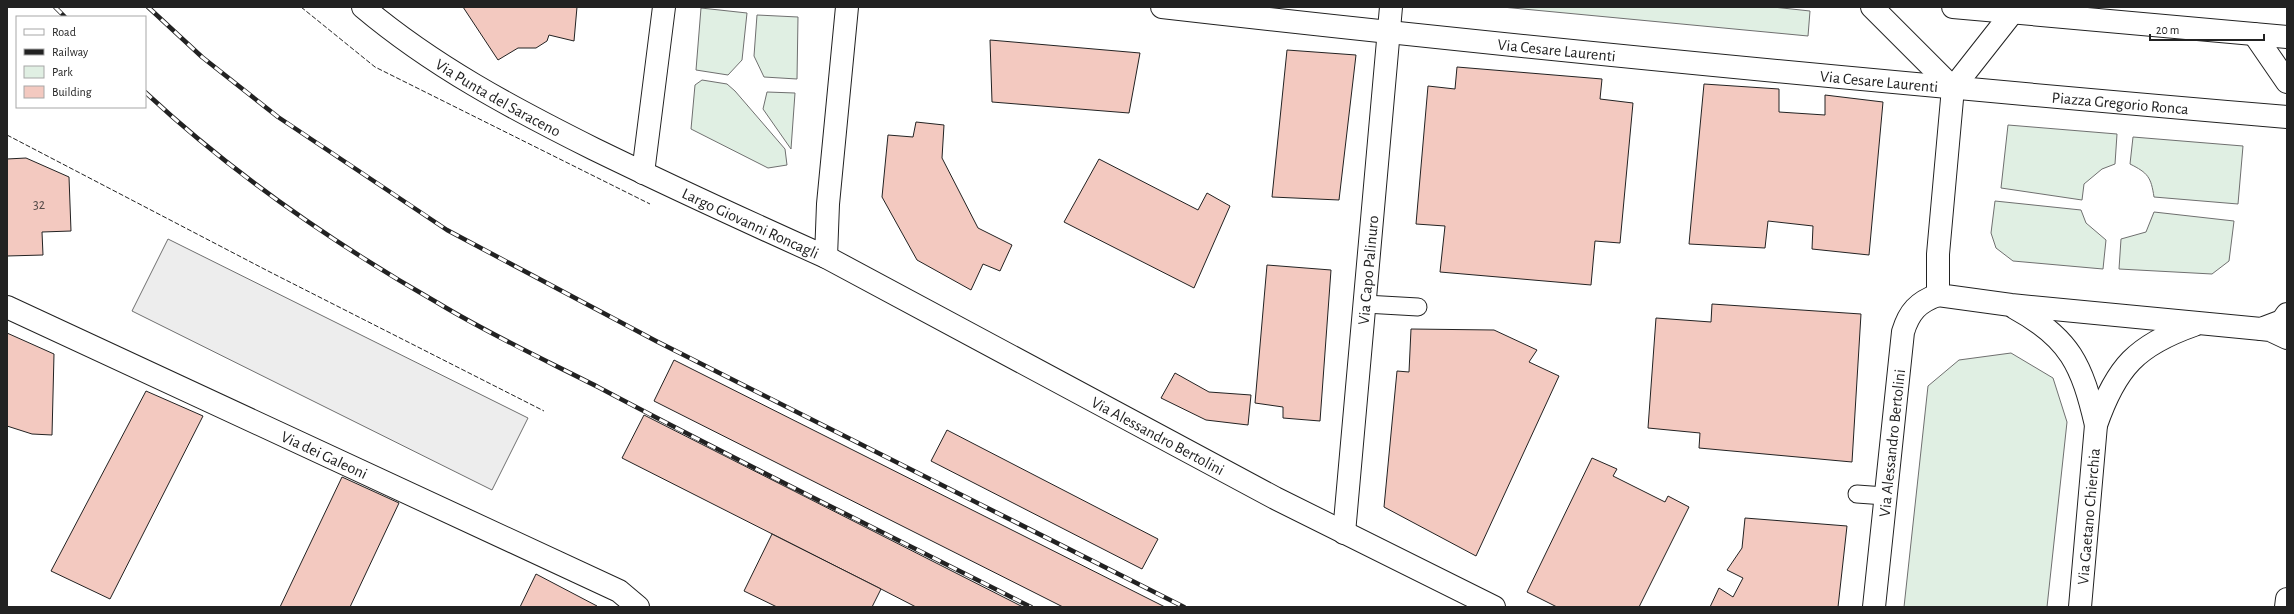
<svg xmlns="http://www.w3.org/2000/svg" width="2294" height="614" font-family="'Alegreya Sans',sans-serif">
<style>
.green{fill:#e0efe3;stroke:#6f6f6f}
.parking{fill:#ededed;stroke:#6f6f6f}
.building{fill:#f3c9c0;stroke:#222}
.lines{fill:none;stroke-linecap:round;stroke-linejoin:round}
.lane-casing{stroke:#222;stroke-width:19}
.street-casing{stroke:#222;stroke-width:24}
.lane{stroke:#fff;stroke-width:17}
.street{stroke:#fff;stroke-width:22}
.rail-casing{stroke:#222;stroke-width:4.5}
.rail{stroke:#fff;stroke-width:3;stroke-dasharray:9;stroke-linecap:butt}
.fence{stroke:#222;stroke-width:1;stroke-dasharray:5 2;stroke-linecap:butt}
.labels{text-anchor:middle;stroke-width:3;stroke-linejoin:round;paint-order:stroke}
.number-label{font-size:14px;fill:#564c4a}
.street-label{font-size:16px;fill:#222;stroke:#fff}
</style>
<rect width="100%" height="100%" fill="#fff"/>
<g class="green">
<path d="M 1502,7 L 1773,7 L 1810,11 L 1808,36 Z"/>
<path d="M 701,8 L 747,13 L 742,60 L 728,75 L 696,70 Z"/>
<path d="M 757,15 L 798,17 L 797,79 L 764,77 L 754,56 Z"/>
<path d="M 702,80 L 727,84 L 735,91 L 785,149 L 787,165 L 768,168 L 691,129 L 695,85 Z"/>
<path d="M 767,92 L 795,93 L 791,149 L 763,109 Z"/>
<path d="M 2008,125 L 2117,134 L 2115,164 L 2102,169 L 2084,184 L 2082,200 L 2001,188 Z"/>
<path d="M 2133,137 L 2243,146 L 2238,204 L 2154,197 C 2151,177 2148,173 2130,164 Z"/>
<path d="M 1995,201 L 2081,210 L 2086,223 L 2106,240 L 2103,269 L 2013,261 L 1996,248 L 1991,233 Z"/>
<path d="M 2154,212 L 2234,221 L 2229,261 L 2212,274 L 2119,269 L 2121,239 L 2146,232 Z"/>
<path d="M 2011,353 L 2053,378 L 2067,422 L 2047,607 L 1904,607 L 1928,386 L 1959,360 Z"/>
</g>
<path class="parking" d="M 168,239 L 528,418 L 492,490 L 132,311 Z"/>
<g class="building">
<path d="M 463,7 L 577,7 L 574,41 L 549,35 L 547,41 L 536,48 L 518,48 L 498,60 Z"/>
<path d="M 990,40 L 1140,53 L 1129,113 L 992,102 Z"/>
<path d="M 1287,50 L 1356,55 L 1339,200 L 1272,197 Z"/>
<path d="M 1457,67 L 1602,79 L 1600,99 L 1633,103 L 1620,243 L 1595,241 L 1591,285 L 1440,272 L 1445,226 L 1416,224 L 1428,86 L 1455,89 Z"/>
<path d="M 1704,84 L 1779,89 L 1779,112 L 1825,115 L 1825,95 L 1883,102 L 1869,255 L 1812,249 L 1813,226 L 1768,221 L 1765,248 L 1689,244 Z"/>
<path d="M 916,122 L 944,125 L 942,158 L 978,228 L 1012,245 L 1000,271 L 983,264 L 971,290 L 917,260 L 882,197 L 888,135 L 913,137 Z"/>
<path d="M 26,158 L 69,177 L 71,231 L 42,232 L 43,255 L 7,256 L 7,159 Z"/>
<path d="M 1099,159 L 1198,210 L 1207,193 L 1230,206 L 1194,288 L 1064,222 Z"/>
<path d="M 1267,265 L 1331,270 L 1320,421 L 1283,418 L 1283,407 L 1255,403 Z"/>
<path d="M 1712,304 L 1861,314 L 1852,462 L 1699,448 L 1700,433 L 1648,428 L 1656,318 L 1711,322 Z"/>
<path d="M 1411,329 L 1494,330 L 1537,350 L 1529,362 L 1559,376 L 1476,556 L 1384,507 L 1397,371 L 1409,372 Z"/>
<path d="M 7,333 L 54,354 L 52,435 L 32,434 L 7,426 Z"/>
<path d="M 674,360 L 1165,607 L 1063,607 L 654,401 Z"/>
<path d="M 1175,373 L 1209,392 L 1251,395 L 1248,425 L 1206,420 L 1161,398 Z"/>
<path d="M 146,391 L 203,416 L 110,599 L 51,571 Z"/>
<path d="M 644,415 L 1023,607 L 916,607 L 881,589 L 622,458 Z"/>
<path d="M 947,430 L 1158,539 L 1142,569 L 931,461 Z"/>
<path d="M 1592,458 L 1617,469 L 1613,476 L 1665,502 L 1668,496 L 1689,507 L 1639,607 L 1557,607 L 1527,592 Z"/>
<path d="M 342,477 L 399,503 L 350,607 L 280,607 Z"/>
<path d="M 1745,518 L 1847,526 L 1838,607 L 1710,607 L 1719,588 L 1733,597 L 1743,578 L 1727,570 L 1742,548 Z"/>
<path d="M 772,534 L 881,589 L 872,607 L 777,607 L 744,591 Z"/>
<path d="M 536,574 L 597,606 L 597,607 L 520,607 Z"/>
</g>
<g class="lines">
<g class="lane-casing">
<g id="lane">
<path d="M 1365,304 L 1418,307"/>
<path d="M 1857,494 L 1885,496"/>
</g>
</g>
<g class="street-casing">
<g id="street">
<path id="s1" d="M 363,7 C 433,66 512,108 594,149 C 670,186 748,222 826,257 L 828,204 L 847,7"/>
<path id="s2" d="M 1162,7 C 1536,50 1912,85 2287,117"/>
<path d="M 1872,7 L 1953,88"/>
<path d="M 1953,7 L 2287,37"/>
<path d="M 2012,13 L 1953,88 L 1938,254 L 1938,295 L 2011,305 L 2261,329 L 2282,321 L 2287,314"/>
<path d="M 2254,34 L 2287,82"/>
<path d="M 643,173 L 664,7"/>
<path id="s3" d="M 826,257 L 1275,498 L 1494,607"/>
<path id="s4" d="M 7,307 L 619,591 L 638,607"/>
<path d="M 2015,308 C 2070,338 2082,365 2096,425"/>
<path d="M 2261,329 L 2270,330 L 2287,338"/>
<path id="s5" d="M 1344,533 L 1391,7"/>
<path id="s6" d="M 1874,607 L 1903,332 C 1909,312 1918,302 1938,295"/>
<path id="s7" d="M 2080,607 L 2096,425 C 2116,367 2137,345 2194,325"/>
<path d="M 2286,607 L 2287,599"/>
</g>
</g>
<use href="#lane" class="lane"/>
<use href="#street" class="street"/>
<g class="rail-casing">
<g id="rail">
<path d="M 55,7 L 65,17"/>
<path d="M 148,7 L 202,57 L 278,117 L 447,230 L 656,341 L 1184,607"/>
<path d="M 145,92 C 233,174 333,243 438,303 C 489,334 545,360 598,387 C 741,463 887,534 1031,607"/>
</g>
</g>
<use href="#rail" class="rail"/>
<g class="fence">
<path d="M 301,7 L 375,67 L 650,204"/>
<path d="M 7,135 L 268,271 L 544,411"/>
</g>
</g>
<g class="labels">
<g class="number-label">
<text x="39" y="209">32</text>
</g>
<g class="street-label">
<text dy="6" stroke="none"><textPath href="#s2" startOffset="397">Via Cesare Laurenti</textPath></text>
<text dy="6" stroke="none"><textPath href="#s2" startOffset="721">Via Cesare Laurenti</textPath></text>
<text dy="6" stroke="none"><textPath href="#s1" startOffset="163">Via Punta del Saraceno</textPath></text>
<text dy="6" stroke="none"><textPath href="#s2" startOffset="963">Piazza Gregorio Ronca</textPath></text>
<text dy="6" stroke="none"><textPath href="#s1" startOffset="445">Largo Giovanni Roncagli</textPath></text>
<text dy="6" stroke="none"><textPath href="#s5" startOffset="264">Via Capo Palinuro</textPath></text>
<text dy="6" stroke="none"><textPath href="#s3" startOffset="377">Via Alessandro Bertolini</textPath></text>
<text dy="6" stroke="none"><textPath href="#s6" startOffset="165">Via Alessandro Bertolini</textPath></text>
<text dy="6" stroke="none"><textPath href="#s4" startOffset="350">Via dei Galeoni</textPath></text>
<text dy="6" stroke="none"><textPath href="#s7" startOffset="91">Via Gaetano Chierchia</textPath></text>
</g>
</g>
<rect width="2294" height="614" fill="none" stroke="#222222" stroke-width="16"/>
<rect x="16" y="16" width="130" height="92" fill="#ffffff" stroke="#a7a7a7"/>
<rect x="24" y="29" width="20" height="6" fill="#ffffff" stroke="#a7a7a7"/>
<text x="52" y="36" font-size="12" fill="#222222">Road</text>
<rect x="24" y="49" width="20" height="6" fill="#222222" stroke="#a7a7a7"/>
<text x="52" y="56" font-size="12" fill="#222222">Railway</text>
<rect x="24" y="66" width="20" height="12" fill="#e0efe3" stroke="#a7a7a7"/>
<text x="52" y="76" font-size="12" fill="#222222">Park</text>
<rect x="24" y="86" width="20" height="12" fill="#f3c9c0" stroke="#a7a7a7"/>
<text x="52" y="96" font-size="12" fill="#222222">Building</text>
<path d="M2150 34v6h114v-6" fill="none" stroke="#222222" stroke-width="2"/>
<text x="2156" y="34" font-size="12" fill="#222222" stroke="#ffffff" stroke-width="3" paint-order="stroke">20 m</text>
</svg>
